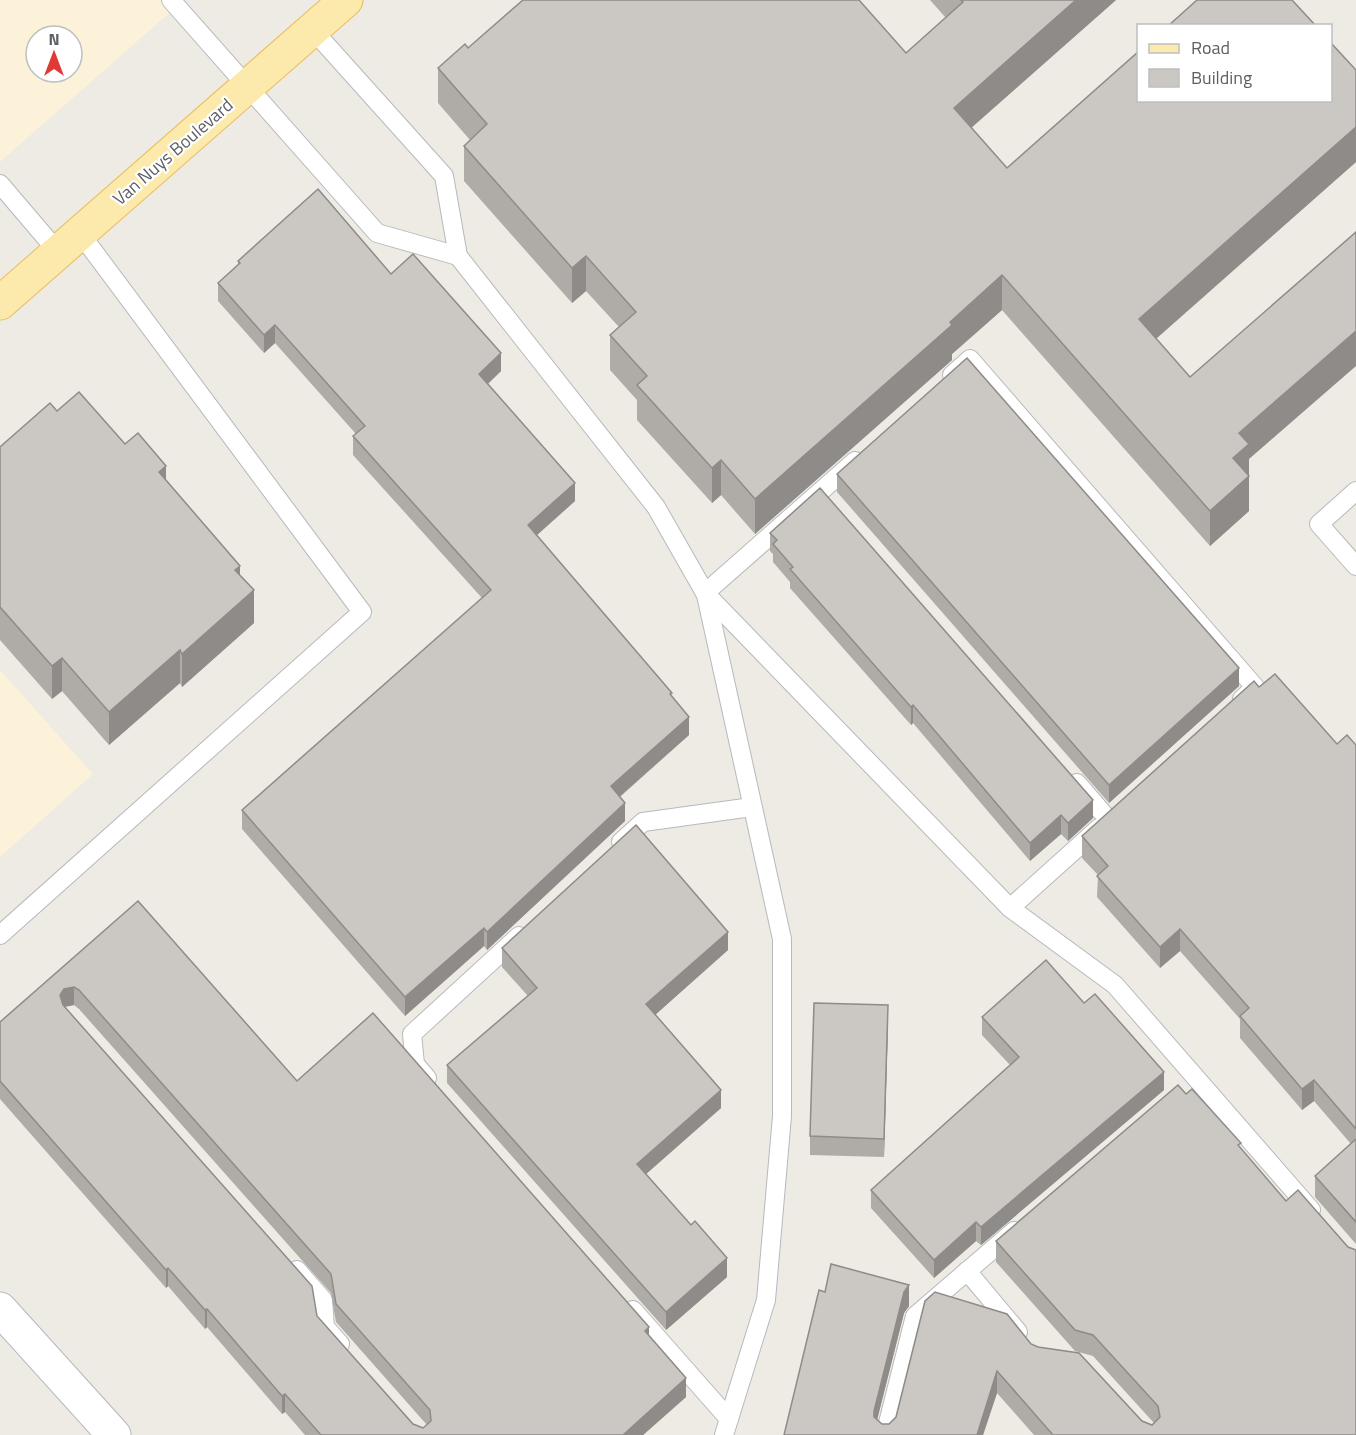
<svg xmlns="http://www.w3.org/2000/svg" width="1356" height="1435" font-family="'Titillium Web',sans-serif">
<style>
.commercial{fill:#fcf2da;fill-rule:evenodd}
.lines{fill:none;stroke-linecap:round;stroke-linejoin:round}
.lane-casing{stroke:#b6b9bd;stroke-width:20}
.secondary-casing{stroke:#b5b8bd;stroke-width:35}
.primary-casing{stroke:#ebbc5f;stroke-width:35}
.lane{stroke:#fff;stroke-width:18}
.secondary{stroke:#fff;stroke-width:33}
.primary{stroke:#fbeaab;stroke-width:33}
.wall{fill:#afaba7;fill-rule:evenodd}
.shaded-wall{fill:#8e8b88}
.building{fill:#cbc7c2;stroke:#8e8b88;stroke-width:1.5;fill-rule:evenodd}
.labels{text-anchor:middle;stroke-width:4.5;stroke-linejoin:round;paint-order:stroke}
.street-label{font-size:18px;fill:#5c5f63;stroke:#fff}
</style>
<rect width="100%" height="100%" fill="#edebe3"/>
<g class="commercial">
<path d="M 0,0 L 184,0 L 0,162 ZM 36,36 L 72,36 L 72,72 L 36,72 Z"/>
<path d="M 0,670 L 93,774 L 0,857 Z"/>
</g>
<g class="lines">
<g class="lane-casing">
<g id="lane">
<path d="M 171,0 L 377,233 L 458,256"/>
<path d="M 312,29 L 444,176 L 458,256 L 656,507 L 705,593 L 1010,908 L 1115,985 L 1311,1210"/>
<path d="M 0,184 L 58,252"/>
<path d="M 952,375 L 970,359 L 1255,687 L 1242,699"/>
<path d="M 1356,491 L 1319,524 L 1356,566"/>
<path d="M 705,593 L 855,461"/>
<path d="M 706,595 L 782,939 L 782,1116 L 766,1300 L 724,1435"/>
<path d="M 1077,783 L 1108,819"/>
<path d="M 621,842 L 643,822 L 752,807"/>
<path d="M 1010,908 L 1099,828"/>
<path d="M 0,935 L 362,612 L 80,233"/>
<path d="M 427,1078 L 415,1064 L 412,1034 L 519,936"/>
<path d="M 297,1270 L 323,1300 L 325,1327 L 340,1344"/>
<path d="M 967,1271 L 1018,1332"/>
<path d="M 633,1310 L 729,1419"/>
<path d="M 885,1435 L 915,1316 L 1014,1231"/>
</g>
</g>
<g class="secondary-casing">
<path id="secondary" d="M 0,1309 L 114,1435"/>
</g>
<g class="primary-casing">
<path id="primary" d="M 0,303 L 346,0"/>
</g>
<use href="#lane" class="lane"/>
<use href="#secondary" class="secondary"/>
<use href="#primary" class="primary"/>
</g>
<g class="wall">
<path d="M 930,0 L 1116,0 L 971,128 L 1007,168 L 1356,70 L 1356,162 L 1156,338 L 1249,459 L 1249,511 L 1210,546 L 1002,310 L 952,354 L 952,360 L 755,534 L 721,495 L 712,503 L 637,420 L 637,400 L 610,370 L 610,335 L 619,327 L 586,291 L 572,303 L 464,181 L 464,146 L 470,140 L 438,103 L 438,68 L 468,48 L 906,53 L 946,18 Z"/>
<path d="M 238,261 L 391,274 L 501,371 L 488,384 L 575,501 L 537,535 L 672,697 L 689,735 L 620,797 L 625,821 L 487,950 L 484,946 L 405,1016 L 242,829 L 242,810 L 482,598 L 353,455 L 353,436 L 356,434 L 275,343 L 264,353 L 218,301 L 218,283 L 238,265 Z"/>
<path d="M 57,411 L 125,444 L 166,481 L 240,575 L 254,623 L 182,687 L 180,683 L 109,745 L 62,691 L 52,699 L 0,640 L 0,447 Z"/>
<path d="M 837,474 L 1239,686 L 1109,803 L 837,492 Z"/>
<path d="M 770,533 L 1093,818 L 1068,841 L 1061,834 L 1030,861 L 913,723 L 911,725 L 790,588 L 790,582 L 773,562 L 773,554 L 770,551 Z"/>
<path d="M 1259,687 L 1337,744 L 1356,745 L 1356,1244 L 1315,1197 L 1315,1176 L 1351,1144 L 1314,1101 L 1302,1110 L 1240,1038 L 1240,1019 L 1180,951 L 1160,968 L 1097,897 L 1098,875 L 1082,858 L 1082,836 Z"/>
<path d="M 138,901 L 297,1081 L 686,1397 L 643,1435 L 305,1435 L 285,1412 L 282,1414 L 207,1327 L 205,1329 L 168,1286 L 166,1288 L 0,1099 L 0,1022 ZM 74,1005 L 79,1009 L 331,1293 L 336,1322 L 427,1425 L 423,1428 L 413,1424 L 317,1316 L 64,1007 Z"/>
<path d="M 502,948 L 728,950 L 655,1015 L 721,1108 L 646,1174 L 727,1277 L 666,1330 L 447,1083 L 447,1065 L 528,996 L 502,967 Z"/>
<path d="M 1084,1003 L 1164,1090 L 981,1245 L 976,1241 L 934,1278 L 871,1208 L 871,1190 L 1010,1065 L 982,1035 L 982,1017 Z"/>
<path d="M 888,1023 L 884,1157 L 810,1155 L 810,1136 Z"/>
<path d="M 1186,1094 L 1241,1149 L 1356,1435 L 1034,1435 L 997,1393 L 983,1435 L 784,1435 L 825,1292 L 909,1306 L 904,1313 L 877,1420 L 882,1424 L 889,1424 L 1031,1344 L 1142,1421 L 1152,1425 L 1154,1423 L 1093,1356 L 1075,1351 L 996,1262 L 996,1241 Z"/>
</g>
<g class="shaded-wall">
<path d="M 1076,0 L 1116,0 L 954,143 L 954,108 Z"/>
<path d="M 1356,127 L 1356,162 L 1139,354 L 1139,319 Z"/>
<path d="M 586,256 L 586,291 L 572,303 L 572,268 Z"/>
<path d="M 1002,275 L 1002,310 L 952,354 L 952,360 L 755,534 L 755,499 L 950,322 Z"/>
<path d="M 275,325 L 275,343 L 264,353 L 264,335 Z"/>
<path d="M 1356,331 L 1356,366 L 1249,459 L 1249,511 L 1210,546 L 1210,511 L 1233,458 L 1239,433 Z"/>
<path d="M 501,353 L 501,371 L 479,392 L 479,374 Z"/>
<path d="M 721,460 L 721,495 L 712,503 L 712,468 Z"/>
<path d="M 166,466 L 166,499 L 159,472 Z"/>
<path d="M 575,483 L 575,501 L 528,543 L 528,525 Z"/>
<path d="M 240,566 L 240,599 L 235,570 Z"/>
<path d="M 254,590 L 254,623 L 182,687 L 182,654 Z"/>
<path d="M 180,650 L 180,683 L 109,745 L 109,712 Z"/>
<path d="M 62,658 L 62,691 L 52,699 L 52,666 Z"/>
<path d="M 1239,668 L 1239,686 L 1109,803 L 1109,785 Z"/>
<path d="M 913,705 L 913,723 L 911,725 L 911,707 Z"/>
<path d="M 689,717 L 689,735 L 611,804 L 611,786 Z"/>
<path d="M 1093,800 L 1093,818 L 1068,841 L 1068,823 Z"/>
<path d="M 625,803 L 625,821 L 487,950 L 487,932 Z"/>
<path d="M 1061,815 L 1061,834 L 1030,861 L 1030,843 Z"/>
<path d="M 484,928 L 484,946 L 405,1016 L 405,997 Z"/>
<path d="M 1180,929 L 1180,951 L 1160,968 L 1160,947 Z"/>
<path d="M 728,932 L 728,950 L 646,1023 L 646,1004 Z"/>
<path d="M 74,987 L 74,1005 L 64,1007 L 60,1013 L 60,995 L 64,989 Z"/>
<path d="M 888,1005 L 888,1023 L 884,1157 L 884,1139 Z"/>
<path d="M 1164,1072 L 1164,1090 L 981,1245 L 981,1227 Z"/>
<path d="M 1314,1080 L 1314,1101 L 1302,1110 L 1302,1089 Z"/>
<path d="M 721,1090 L 721,1108 L 637,1182 L 637,1164 Z"/>
<path d="M 976,1222 L 976,1241 L 934,1278 L 934,1260 Z"/>
<path d="M 727,1258 L 727,1277 L 666,1330 L 666,1312 Z"/>
<path d="M 168,1268 L 168,1286 L 166,1288 L 166,1270 Z"/>
<path d="M 909,1285 L 909,1306 L 904,1313 L 874,1432 L 874,1411 L 904,1292 Z"/>
<path d="M 207,1309 L 207,1327 L 205,1329 L 205,1310 Z"/>
<path d="M 649,1327 L 649,1345 L 645,1331 Z"/>
<path d="M 997,1371 L 997,1393 L 983,1435 L 977,1435 Z"/>
<path d="M 686,1378 L 686,1397 L 643,1435 L 623,1435 Z"/>
<path d="M 285,1394 L 285,1412 L 282,1414 L 282,1396 Z"/>
</g>
<g class="building">
<path d="M 523,0 L 859,0 L 906,53 L 963,2 L 961,0 L 1076,0 L 954,108 L 1007,168 L 1138,52 L 1138,100 L 1330,100 L 1330,42 L 1356,70 L 1356,127 L 1139,319 L 1190,377 L 1356,232 L 1356,331 L 1239,433 L 1249,444 L 1233,458 L 1249,476 L 1210,511 L 1002,275 L 950,322 L 952,325 L 755,499 L 721,460 L 712,468 L 637,385 L 647,376 L 610,335 L 636,312 L 586,256 L 572,268 L 464,146 L 487,124 L 438,68 L 465,44 L 468,48 Z"/>
<path d="M 1197,0 L 1292,0 L 1316,26 L 1168,26 Z"/>
<path d="M 318,189 L 391,274 L 413,254 L 501,353 L 479,374 L 575,483 L 528,525 L 672,693 L 670,694 L 689,717 L 611,786 L 625,803 L 487,932 L 484,928 L 405,997 L 242,810 L 491,590 L 353,436 L 365,426 L 275,325 L 264,335 L 218,283 L 240,263 L 238,261 Z"/>
<path d="M 967,358 L 1239,668 L 1109,785 L 837,474 Z"/>
<path d="M 79,392 L 125,444 L 138,433 L 166,466 L 159,472 L 240,566 L 235,570 L 254,590 L 182,654 L 180,650 L 109,712 L 62,658 L 52,666 L 0,607 L 0,447 L 50,403 L 57,411 Z"/>
<path d="M 820,488 L 1093,800 L 1068,823 L 1061,815 L 1030,843 L 913,705 L 911,707 L 790,569 L 793,567 L 773,544 L 777,540 L 770,533 Z"/>
<path d="M 1275,674 L 1337,744 L 1347,735 L 1356,745 L 1356,1129 L 1314,1080 L 1302,1089 L 1240,1016 L 1249,1008 L 1180,929 L 1160,947 L 1097,876 L 1108,866 L 1082,836 L 1254,681 L 1259,687 Z"/>
<path d="M 636,825 L 728,932 L 646,1004 L 721,1090 L 637,1164 L 691,1225 L 695,1221 L 727,1258 L 666,1312 L 447,1065 L 537,988 L 502,948 Z"/>
<path d="M 138,901 L 297,1081 L 373,1013 L 649,1327 L 645,1331 L 686,1378 L 623,1435 L 321,1435 L 285,1394 L 282,1396 L 207,1309 L 205,1310 L 168,1268 L 166,1270 L 0,1081 L 0,1022 ZM 74,987 L 79,990 L 331,1274 L 336,1304 L 430,1410 L 431,1421 L 423,1428 L 413,1424 L 317,1316 L 312,1286 L 63,1005 L 60,995 L 64,989 Z"/>
<path d="M 1046,960 L 1084,1003 L 1095,994 L 1164,1072 L 981,1227 L 976,1222 L 934,1260 L 871,1190 L 1019,1057 L 982,1017 Z"/>
<path d="M 814,1003 L 888,1005 L 884,1139 L 810,1136 Z"/>
<path d="M 1178,1085 L 1186,1094 L 1192,1089 L 1241,1143 L 1238,1145 L 1286,1201 L 1298,1190 L 1348,1247 L 1356,1250 L 1356,1435 L 1053,1435 L 997,1371 L 977,1435 L 784,1435 L 819,1290 L 825,1292 L 831,1264 L 909,1285 L 904,1292 L 874,1411 L 874,1417 L 882,1424 L 889,1424 L 896,1417 L 925,1301 L 935,1292 L 1007,1314 L 1031,1344 L 1038,1347 L 1079,1353 L 1142,1421 L 1152,1425 L 1160,1417 L 1158,1406 L 1093,1335 L 1075,1330 L 996,1241 Z"/>
<path d="M 1356,1139 L 1356,1222 L 1315,1176 Z"/>
</g>
<g class="labels">
<g class="street-label">
<text transform="translate(173 152) rotate(-41)" y="6">Van Nuys Boulevard</text>
</g>
</g>
<rect x="1137" y="24" width="195" height="78" fill="#ffffff" stroke="#bebfc1" stroke-width="1.5"/>
<rect x="1149" y="44" width="30" height="9" fill="#fbeaab" stroke="#bebfc1" stroke-width="1.5"/>
<text x="1191" y="54" font-size="18" fill="#5c5f63">Road</text>
<rect x="1149" y="69" width="30" height="18" fill="#cbc7c2" stroke="#bebfc1" stroke-width="1.5"/>
<text x="1191" y="84" font-size="18" fill="#5c5f63">Building</text>
<g transform="translate(54 54)"><circle r="28" fill="#ffffff" stroke="#bebfc1" stroke-width="1.5"/>
<path d="M0-4.5L10 22L0 15L-10 22Z" fill="#e13936"/>
<text y="-9" font-size="16" font-weight="bold" text-anchor="middle" fill="#5c5f63">N</text>
</g>
</svg>
